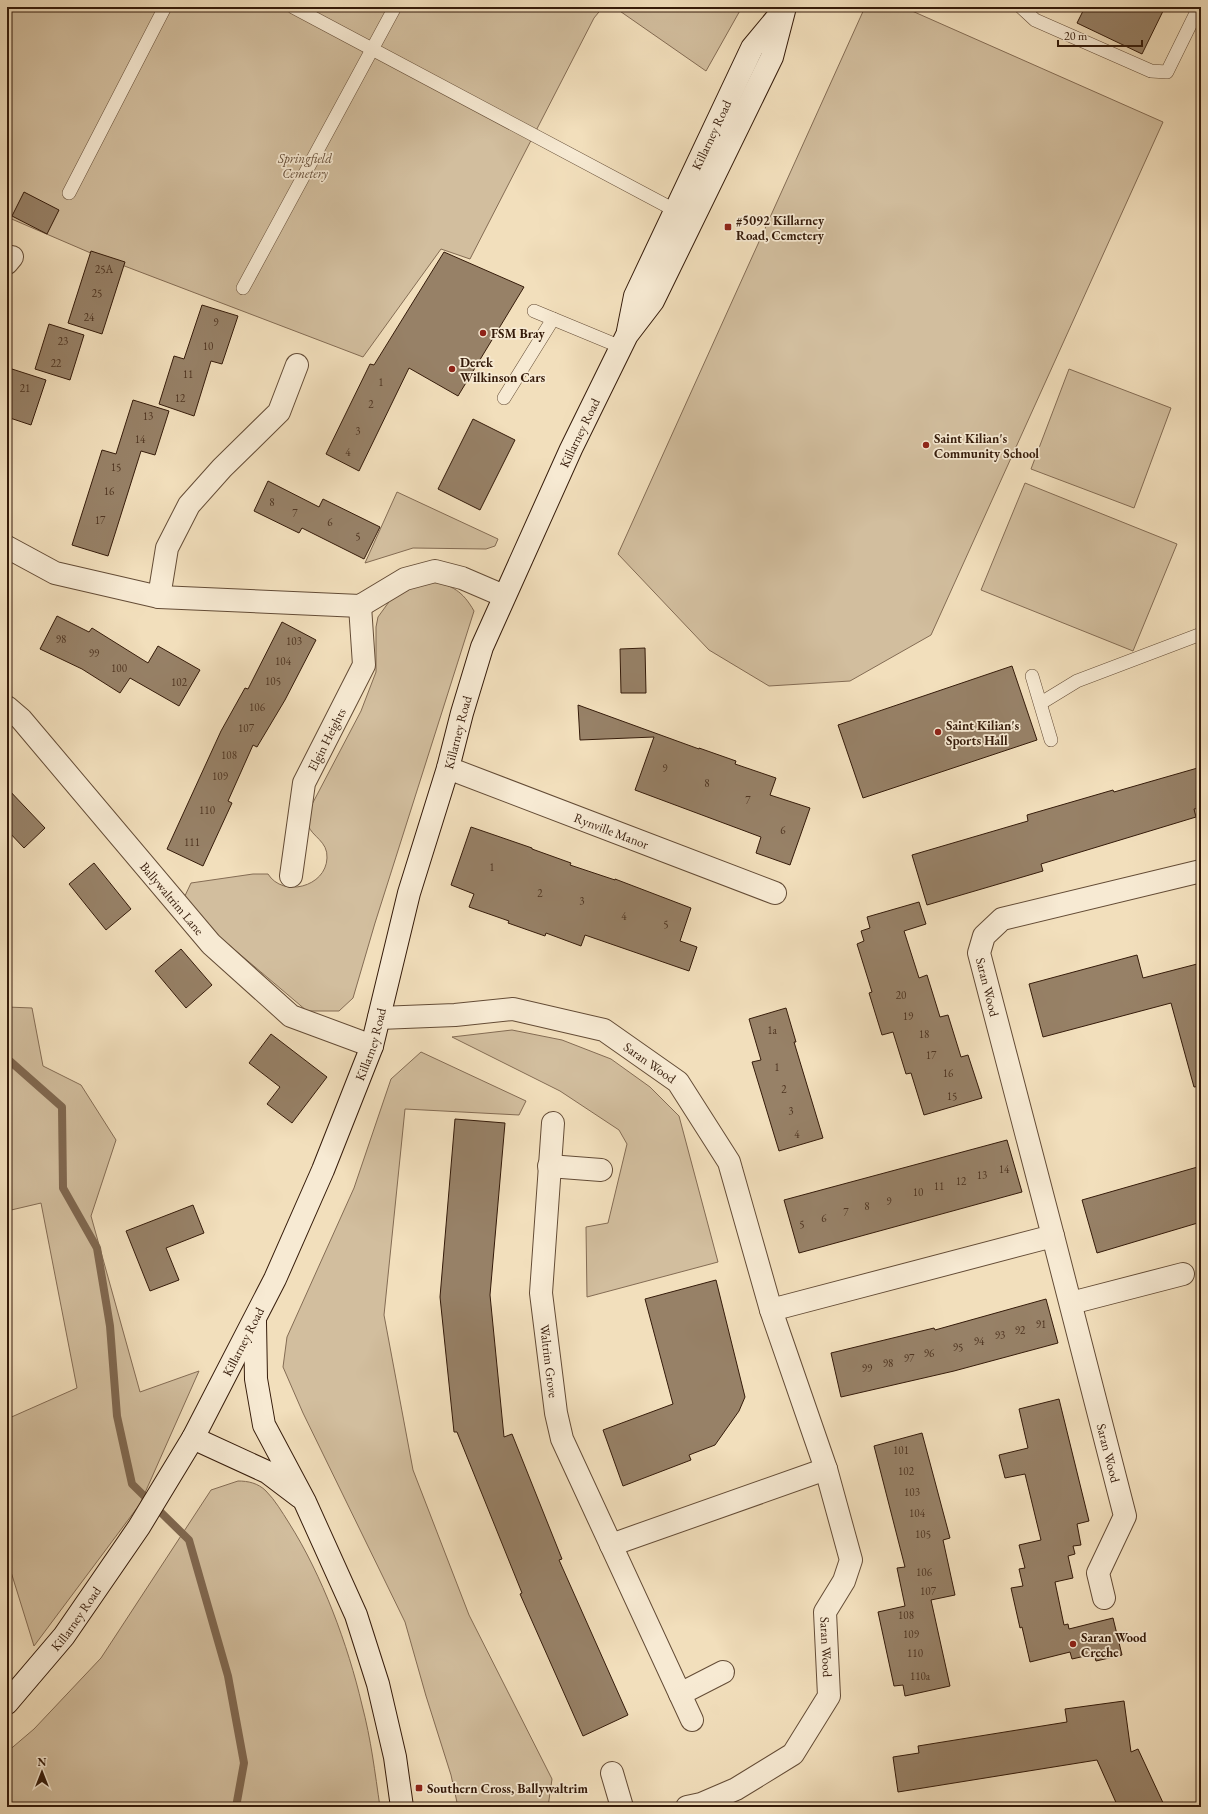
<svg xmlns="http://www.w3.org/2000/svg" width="1208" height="1814" font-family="'EB Garamond',serif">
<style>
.green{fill:#d2be9e;stroke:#846c54}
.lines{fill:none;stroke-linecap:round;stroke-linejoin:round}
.stream{stroke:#806850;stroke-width:8}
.building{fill:#978167;stroke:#351b0a}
.lane-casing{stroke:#644c36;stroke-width:14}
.street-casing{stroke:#644c36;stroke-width:24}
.secondary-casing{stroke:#351b0a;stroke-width:24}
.lane{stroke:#f7ead3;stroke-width:13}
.street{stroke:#f7ead3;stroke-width:22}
.secondary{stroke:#f7ead3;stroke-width:22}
.poi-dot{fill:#8f2418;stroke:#f7ead3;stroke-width:1.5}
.labels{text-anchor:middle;stroke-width:3.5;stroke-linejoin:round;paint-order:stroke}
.number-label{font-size:11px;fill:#4e3421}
.street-label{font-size:13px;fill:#351b0a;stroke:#f7ead3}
.park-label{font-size:13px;font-style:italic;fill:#644c36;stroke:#f7ead3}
.poi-label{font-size:13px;font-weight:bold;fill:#351b0a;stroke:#f7ead3;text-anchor:start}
</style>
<rect width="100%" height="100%" fill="#f2dfbc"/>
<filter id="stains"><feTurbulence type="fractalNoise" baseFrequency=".005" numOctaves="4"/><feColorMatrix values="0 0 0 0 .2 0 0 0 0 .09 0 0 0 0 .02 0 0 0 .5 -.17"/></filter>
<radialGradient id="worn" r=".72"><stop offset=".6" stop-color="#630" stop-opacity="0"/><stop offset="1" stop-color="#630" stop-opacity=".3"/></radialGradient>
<g class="green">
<path d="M 7,7 L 603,7 L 594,18 L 470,259 L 441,249 L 363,357 L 93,254 L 7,217 Z"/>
<path d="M 614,7 L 742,7 L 706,71 Z"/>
<path d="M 865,7 L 903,7 L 1163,122 L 931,635 L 850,681 L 769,686 L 709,650 L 618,554 Z"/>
<path d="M 1069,369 L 1171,408 L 1134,508 L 1031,469 Z"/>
<path d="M 1025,483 L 1177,544 L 1133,651 L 981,590 Z"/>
<path d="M 397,492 L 498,539 L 495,546 L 486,549 L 413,548 L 365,563 Z"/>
<path d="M 431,579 C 453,587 462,590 474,611 L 375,923 L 353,998 L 339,1011 L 307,1011 L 203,923 L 183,900 L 191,883 L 253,874 L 268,874 C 283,898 326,887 327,858 C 328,841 312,837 308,825 C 307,821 308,816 308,812 L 361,711 L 376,672 L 376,627 L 378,617 L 399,588 Z"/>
<path d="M 7,1007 L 32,1008 L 43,1066 L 81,1085 L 116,1140 L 91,1216 L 140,1392 L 199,1371 L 140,1504 L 34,1646 L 7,1559 L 7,1419 L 77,1388 L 41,1203 L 7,1211 Z"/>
<path d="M 512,1030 L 562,1040 L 611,1059 L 650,1087 L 679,1116 L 718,1262 L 587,1297 L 586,1227 L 608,1223 L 627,1144 L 619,1130 L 560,1091 L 452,1037 Z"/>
<path d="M 421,1052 L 526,1101 L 519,1115 L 405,1109 L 384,1315 L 413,1470 L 469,1615 L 552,1779 L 548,1807 L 458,1807 L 451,1775 L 426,1696 L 405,1622 L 303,1413 L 283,1367 L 287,1337 L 354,1188 L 391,1079 Z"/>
<path d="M 238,1481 C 248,1481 258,1483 266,1491 C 275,1500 282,1512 289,1523 C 322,1575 348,1645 362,1705 C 371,1739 375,1773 380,1807 L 7,1807 L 7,1752 L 34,1729 L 101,1658 L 211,1490 Z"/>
</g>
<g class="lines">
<path class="stream" d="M 7,1061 L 11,1062 L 62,1107 L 63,1188 L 97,1248 L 110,1326 L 117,1416 L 132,1484 L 189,1540 L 228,1676 L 244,1763 L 236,1807"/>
</g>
<g class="building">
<path d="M 1085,7 L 1165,7 L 1142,54 L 1077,23 Z"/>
<path d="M 24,192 L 59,210 L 47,234 L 12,216 Z"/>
<path d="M 91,251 L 125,262 L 102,334 L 68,323 Z"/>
<path d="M 444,252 L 524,287 L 458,396 L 409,368 L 359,471 L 326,454 L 370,364 L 374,365 Z"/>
<path d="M 202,305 L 238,316 L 222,364 L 211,361 L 194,416 L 159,404 L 174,356 L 184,359 Z"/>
<path d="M 49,324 L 84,335 L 70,380 L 35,369 Z"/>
<path d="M 12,369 L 46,380 L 31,425 L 7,417 L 7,384 Z"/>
<path d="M 133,400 L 169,411 L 155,455 L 141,451 L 108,556 L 72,545 L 102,450 L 116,454 Z"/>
<path d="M 473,419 L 515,440 L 480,510 L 438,489 Z"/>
<path d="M 268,481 L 319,507 L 323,499 L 380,527 L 364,559 L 302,528 L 299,533 L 254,511 Z"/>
<path d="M 57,616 L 89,632 L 92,628 L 148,663 L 158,646 L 200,670 L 179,706 L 130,678 L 120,693 L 82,669 L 40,649 Z"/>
<path d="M 282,622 L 316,640 L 285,700 L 257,747 L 253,745 L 228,801 L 232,803 L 203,866 L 167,849 L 221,731 L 245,688 L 248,689 Z"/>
<path d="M 645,648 L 646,693 L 621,693 L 620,649 Z"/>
<path d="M 1012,666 L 1037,740 L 863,798 L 838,725 Z"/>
<path d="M 578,705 L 699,749 L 699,748 L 736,761 L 735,764 L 776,778 L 770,795 L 810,808 L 790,865 L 756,853 L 761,837 L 635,790 L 654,737 L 580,740 Z"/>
<path d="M 1201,767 L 1201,808 L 1194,809 L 1196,817 L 1041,864 L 1043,871 L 927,905 L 912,855 L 1028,821 L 1027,815 L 1113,790 L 1114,792 Z"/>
<path d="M 7,788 L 45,828 L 24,848 L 7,830 Z"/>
<path d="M 471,827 L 532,848 L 532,849 L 571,863 L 570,865 L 615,880 L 615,879 L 691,908 L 680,941 L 697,947 L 689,971 L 585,935 L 581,946 L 546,933 L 545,936 L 508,923 L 509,921 L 469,907 L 474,894 L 451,885 Z"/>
<path d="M 94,863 L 131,909 L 106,930 L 69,884 Z"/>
<path d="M 919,902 L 926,924 L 904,931 L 919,978 L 927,975 L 940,1017 L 948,1015 L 961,1057 L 968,1055 L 982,1098 L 924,1115 L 911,1073 L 906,1074 L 893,1032 L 882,1035 L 869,993 L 872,992 L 857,944 L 864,941 L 861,931 L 870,928 L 867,917 Z"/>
<path d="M 181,949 L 212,985 L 186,1008 L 155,971 Z"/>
<path d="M 1137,955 L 1143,978 L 1201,963 L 1201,1086 L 1194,1087 L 1171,1003 L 1043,1037 L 1029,984 Z"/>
<path d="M 786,1008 L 796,1042 L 794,1042 L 823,1138 L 779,1151 L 752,1062 L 761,1060 L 749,1019 Z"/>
<path d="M 271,1034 L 327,1077 L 292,1123 L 267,1104 L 280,1087 L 249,1063 Z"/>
<path d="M 455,1119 L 505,1123 L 490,1295 L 504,1437 L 512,1434 L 562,1559 L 559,1560 L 628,1715 L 583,1736 L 520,1594 L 522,1593 L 457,1432 L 454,1432 L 440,1297 Z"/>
<path d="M 1007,1140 L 1022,1192 L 799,1253 L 784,1200 Z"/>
<path d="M 1201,1166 L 1201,1222 L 1097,1253 L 1082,1200 Z"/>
<path d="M 193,1205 L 204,1233 L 166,1248 L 179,1280 L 150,1291 L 126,1231 Z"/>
<path d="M 716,1280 L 745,1397 L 739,1411 L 715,1445 L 689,1455 L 691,1460 L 623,1486 L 603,1430 L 673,1404 L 645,1299 Z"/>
<path d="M 1046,1299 L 1058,1343 L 954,1371 L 841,1397 L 831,1353 L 934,1328 L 935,1330 Z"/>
<path d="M 1059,1399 L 1089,1521 L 1077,1524 L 1081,1545 L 1073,1546 L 1075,1554 L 1068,1556 L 1073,1578 L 1055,1582 L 1064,1625 L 1068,1624 L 1069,1629 L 1113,1618 L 1122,1655 L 1096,1661 L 1094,1654 L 1072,1659 L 1070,1652 L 1030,1662 L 1022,1627 L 1020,1628 L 1011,1588 L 1023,1586 L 1019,1569 L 1025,1568 L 1019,1545 L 1041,1540 L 1025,1474 L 1005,1478 L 999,1455 L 1028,1448 L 1019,1409 Z"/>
<path d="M 922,1433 L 950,1538 L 943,1540 L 955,1595 L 931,1600 L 950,1686 L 905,1696 L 903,1685 L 894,1686 L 878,1612 L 905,1606 L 897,1568 L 905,1567 L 874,1446 Z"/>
<path d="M 1124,1701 L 1131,1752 L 1138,1749 L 1165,1807 L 1118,1807 L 1097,1760 L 898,1792 L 893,1757 L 919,1753 L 918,1746 L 1067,1722 L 1065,1709 Z"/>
</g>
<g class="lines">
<g class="lane-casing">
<g id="lane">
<path d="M 293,7 L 682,214"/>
<path d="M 1021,7 L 1035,20 L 1151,71 L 1167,72 L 1199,7"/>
<path d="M 69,193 L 165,7"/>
<path d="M 243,288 L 395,7"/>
<path d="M 534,311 L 621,347"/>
<path d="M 504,398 L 553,319"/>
<path d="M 1032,676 L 1051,740"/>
<path d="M 1041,703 L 1077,681 L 1201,634"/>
</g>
</g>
<g class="street-casing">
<g id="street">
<path d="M 7,263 L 12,257"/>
<path d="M 7,547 L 55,573 L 159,597 L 360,606 L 405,579 L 435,571 L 462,578 L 504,596"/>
<path d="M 159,597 L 167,548 L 189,505 L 222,468 L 279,412 L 297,365"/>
<path id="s1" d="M 7,707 L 21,719 L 211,944 L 291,1016 L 372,1046"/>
<path id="s2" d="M 448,768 L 775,893"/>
<path id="s3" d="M 291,876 L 304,783 L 364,665 L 360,606"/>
<path id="s4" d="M 379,1018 L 455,1015 L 513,1009 L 604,1030 L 678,1082 L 729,1162 L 771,1310 L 826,1469 L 851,1560 L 844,1581 L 825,1612 L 829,1696 L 793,1754 L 736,1789 L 701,1804 L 687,1807"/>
<path id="s5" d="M 553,1123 L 541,1293 L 556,1413 L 562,1439 L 692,1720"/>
<path d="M 549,1166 L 601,1170"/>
<path id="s6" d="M 1053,1236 L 1125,1516 L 1098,1573 L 1104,1598"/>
<path d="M 1071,1303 L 1183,1274"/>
<path d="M 771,1310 L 1053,1236 L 979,953 L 984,936 L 1002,919 L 1201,871"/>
<path d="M 611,1545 L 826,1469"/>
<path d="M 680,1694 L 723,1672"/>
<path d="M 612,1773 L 622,1807"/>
</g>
</g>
<g class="secondary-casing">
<g id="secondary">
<path id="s7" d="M 628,331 L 635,296 L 752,48 L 781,13"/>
<path d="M 255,1322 L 256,1379 L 264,1425 L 305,1502 L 356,1615 L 378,1684 L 395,1757 L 402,1807"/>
<path d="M 193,1438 L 267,1472 L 300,1497"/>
<path id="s8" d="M 7,1703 L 64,1636 L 139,1527 L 193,1438 L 275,1279 L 323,1170 L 372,1046 L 409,893 L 448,768 L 462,713 L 482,647 L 571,449 L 627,335 L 653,301 L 772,57 L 785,7"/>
</g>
</g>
<use href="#lane" class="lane"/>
<use href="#street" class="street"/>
<use href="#secondary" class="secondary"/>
</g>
<g class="poi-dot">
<rect x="724" y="223" width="8" height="8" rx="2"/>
<circle cx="483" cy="333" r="4"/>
<circle cx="452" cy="369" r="4"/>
<circle cx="926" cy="445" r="4"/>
<circle cx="938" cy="732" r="4"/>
<circle cx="1073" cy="1644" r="4"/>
<rect x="415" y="1784" width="8" height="8" rx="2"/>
</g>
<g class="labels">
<g class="number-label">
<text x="104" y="273">25A</text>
<text x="97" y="297">25</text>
<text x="89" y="321">24</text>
<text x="216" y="326">9</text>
<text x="63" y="345">23</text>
<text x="208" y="350">10</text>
<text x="56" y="367">22</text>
<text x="188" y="378">11</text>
<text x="381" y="386">1</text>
<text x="25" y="392">21</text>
<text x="180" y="402">12</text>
<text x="371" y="408">2</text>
<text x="148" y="420">13</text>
<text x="358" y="435">3</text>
<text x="140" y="443">14</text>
<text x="348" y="456">4</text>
<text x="116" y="471">15</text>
<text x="109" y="495">16</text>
<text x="272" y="506">8</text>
<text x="295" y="517">7</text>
<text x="100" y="524">17</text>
<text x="330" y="526">6</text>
<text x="358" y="540">5</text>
<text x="61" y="643">98</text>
<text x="294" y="645">103</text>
<text x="94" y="657">99</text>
<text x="283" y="665">104</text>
<text x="119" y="672">100</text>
<text x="273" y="685">105</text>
<text x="179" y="686">102</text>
<text x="257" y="711">106</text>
<text x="246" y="732">107</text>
<text x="229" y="759">108</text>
<text x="665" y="772">9</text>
<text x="220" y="780">109</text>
<text x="707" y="787">8</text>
<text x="748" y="804">7</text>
<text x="207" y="814">110</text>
<text x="783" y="834">6</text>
<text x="192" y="846">111</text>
<text x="492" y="871">1</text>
<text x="540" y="897">2</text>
<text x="582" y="905">3</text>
<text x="624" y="920">4</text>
<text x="666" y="928">5</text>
<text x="901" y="999">20</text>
<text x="908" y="1020">19</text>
<text x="772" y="1034">1a</text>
<text x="924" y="1038">18</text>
<text x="931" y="1059">17</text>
<text x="777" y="1071">1</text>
<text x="948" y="1077">16</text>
<text x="784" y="1093">2</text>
<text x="952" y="1100">15</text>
<text x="791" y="1115">3</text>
<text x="797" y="1138">4</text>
<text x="1004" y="1173">14</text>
<text x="982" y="1179">13</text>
<text x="961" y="1185">12</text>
<text x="939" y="1190">11</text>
<text x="918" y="1196">10</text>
<text x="889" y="1205">9</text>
<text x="867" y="1210">8</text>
<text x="846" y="1216">7</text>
<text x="824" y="1222">6</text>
<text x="802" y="1228">5</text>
<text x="1041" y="1328">91</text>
<text x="1020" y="1334">92</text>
<text x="1000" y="1339">93</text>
<text x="979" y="1345">94</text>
<text x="958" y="1351">95</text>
<text x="929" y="1357">96</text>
<text x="909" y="1362">97</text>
<text x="888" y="1367">98</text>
<text x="867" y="1372">99</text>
<text x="901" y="1454">101</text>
<text x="906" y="1475">102</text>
<text x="912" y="1496">103</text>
<text x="917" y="1517">104</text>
<text x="923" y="1538">105</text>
<text x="924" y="1576">106</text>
<text x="928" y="1595">107</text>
<text x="906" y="1619">108</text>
<text x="911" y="1638">109</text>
<text x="915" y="1657">110</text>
<text x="920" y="1680">110a</text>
</g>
<g class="street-label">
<text dy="5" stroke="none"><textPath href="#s7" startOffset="214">Killarney Road</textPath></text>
<text dy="5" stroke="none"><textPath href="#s8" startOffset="1405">Killarney Road</textPath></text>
<text dy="5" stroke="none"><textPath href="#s8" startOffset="1081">Killarney Road</textPath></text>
<text dy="5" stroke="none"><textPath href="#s3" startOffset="143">Elgin Heights</textPath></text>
<text dy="5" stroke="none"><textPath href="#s2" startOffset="175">Rynville Manor</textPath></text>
<text dy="5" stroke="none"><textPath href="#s1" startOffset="253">Ballywaltrim Lane</textPath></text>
<text transform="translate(988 987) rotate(76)" y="5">Saran Wood</text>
<text dy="5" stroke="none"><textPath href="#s8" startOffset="757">Killarney Road</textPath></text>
<text dy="5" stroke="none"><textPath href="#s4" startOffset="284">Saran Wood</textPath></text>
<text dy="5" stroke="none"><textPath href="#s8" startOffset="433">Killarney Road</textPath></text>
<text dy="5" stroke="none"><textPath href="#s5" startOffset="239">Waltrim Grove</textPath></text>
<text dy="5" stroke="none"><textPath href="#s6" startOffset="224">Saran Wood</textPath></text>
<text dy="5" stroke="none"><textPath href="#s8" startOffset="109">Killarney Road</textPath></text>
<text dy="5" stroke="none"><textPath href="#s4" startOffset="923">Saran Wood</textPath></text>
</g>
<g class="park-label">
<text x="305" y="163">Springfield<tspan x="305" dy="15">Cemetery</tspan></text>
</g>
<g class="poi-label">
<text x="736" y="225">#5092 Killarney<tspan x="736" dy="15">Road, Cemetery</tspan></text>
<text x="491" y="338">FSM Bray</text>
<text x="460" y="367">Derek<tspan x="460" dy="15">Wilkinson Cars</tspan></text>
<text x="934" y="443">Saint Kilian's<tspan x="934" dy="15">Community School</tspan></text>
<text x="946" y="730">Saint Kilian's<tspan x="946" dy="15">Sports Hall</tspan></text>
<text x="1081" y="1642">Saran Wood<tspan x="1081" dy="15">Creche</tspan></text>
<text x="427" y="1793">Southern Cross, Ballywaltrim</text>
</g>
</g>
<rect width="1208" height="1814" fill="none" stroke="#f2dfbc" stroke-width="24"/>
<rect x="8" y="8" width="1192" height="1798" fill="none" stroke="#351b0a" stroke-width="2"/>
<rect x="12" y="12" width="1184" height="1790" fill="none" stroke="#351b0a"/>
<g transform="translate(42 1772)" stroke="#f7ead3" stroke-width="3" paint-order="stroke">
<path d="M0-3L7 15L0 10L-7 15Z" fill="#351b0a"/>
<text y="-6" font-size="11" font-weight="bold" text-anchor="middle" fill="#351b0a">N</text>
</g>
<path d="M1058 40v6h84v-6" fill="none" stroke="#351b0a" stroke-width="2"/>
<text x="1064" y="40" font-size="12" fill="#351b0a" stroke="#f7ead3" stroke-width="3" paint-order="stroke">20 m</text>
<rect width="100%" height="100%" filter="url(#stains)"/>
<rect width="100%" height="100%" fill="url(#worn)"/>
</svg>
